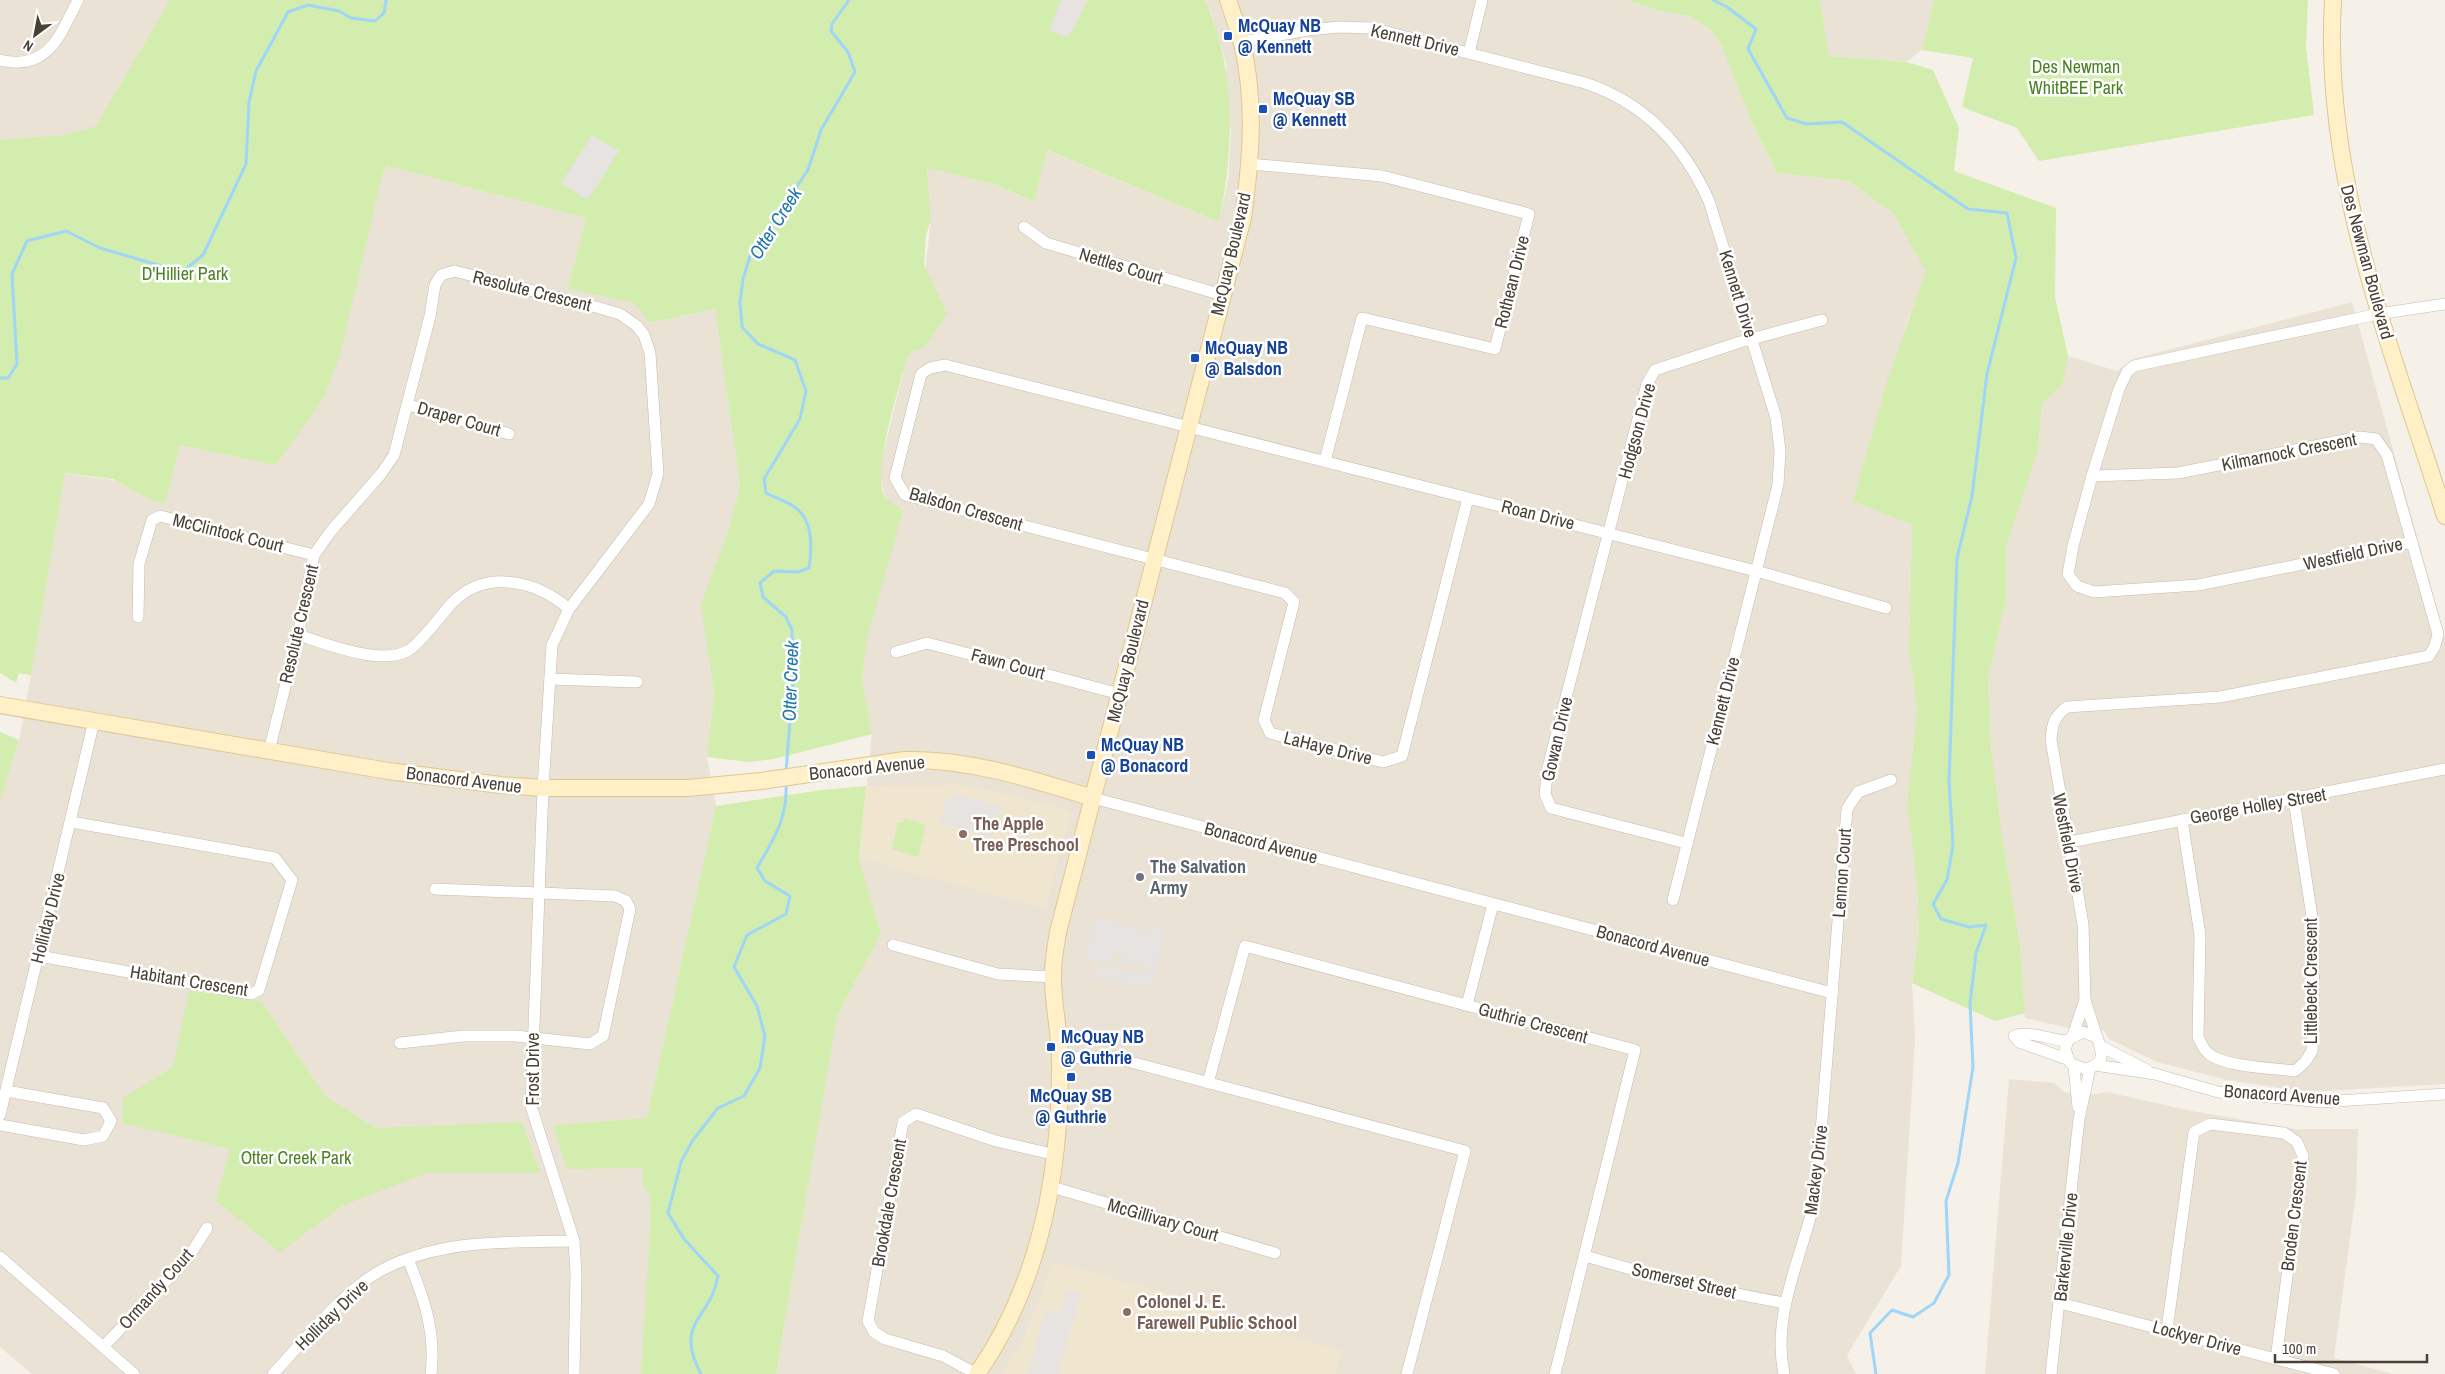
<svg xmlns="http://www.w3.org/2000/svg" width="2445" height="1374" font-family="'Archivo Narrow',sans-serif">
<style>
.residential{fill:#eae3d5}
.education{fill:#f0e6d0}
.green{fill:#d2edad}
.parking{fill:#e6e3e0}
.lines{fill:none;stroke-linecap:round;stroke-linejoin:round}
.stream{stroke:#9fd6f7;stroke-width:3}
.street-casing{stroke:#c5bbac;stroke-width:12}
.secondary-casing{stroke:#ddc795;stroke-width:18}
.street{stroke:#fff;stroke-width:11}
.secondary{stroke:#fff0c8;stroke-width:16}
.transit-dot{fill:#1a4fb4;stroke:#fff;stroke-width:2}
.education-dot{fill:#8d6e63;stroke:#fff;stroke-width:2}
.worship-dot{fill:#6b7280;stroke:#fff;stroke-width:2}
.labels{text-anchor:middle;stroke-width:5;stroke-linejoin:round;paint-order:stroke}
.transit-label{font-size:18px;font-weight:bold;fill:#164399;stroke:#fff;text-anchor:start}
.street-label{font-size:18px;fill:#4a4136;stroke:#fff}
.park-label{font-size:18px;fill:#4a8222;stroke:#fff}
.education-label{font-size:18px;font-weight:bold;fill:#785e54;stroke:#fff;text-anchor:start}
.worship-label{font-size:18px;font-weight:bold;fill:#5b616d;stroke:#fff;text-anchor:start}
.water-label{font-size:19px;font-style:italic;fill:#2178af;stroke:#fff}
</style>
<rect width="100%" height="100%" fill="#f5f1e8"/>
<g class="residential">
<path d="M 0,0 L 184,0 L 155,57 L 91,133 L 0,154 Z"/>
<path d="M 1205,0 L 1625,0 L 1657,10 L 1690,16 L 1710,29 L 1722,47 L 1752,123 L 1777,173 L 1848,181 L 1893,213 L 1927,271 L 1907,322 L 1853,501 L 1912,525 L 1909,650 L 1917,707 L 1907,803 L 1917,884 L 1919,933 L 1912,983 L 1915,1039 L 1901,1266 L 1847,1355 L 1856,1374 L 776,1374 L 837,1016 L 881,934 L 859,858 L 872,734 L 862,676 L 885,497 L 880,475 L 883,454 L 906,361 L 916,347 L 931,220 L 927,167 L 994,184 L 1033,202 L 1046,150 L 1219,222 L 1228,180 L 1231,136 L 1226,63 L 1212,15 Z"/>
<path d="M 1820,0 L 1934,0 L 1922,50 L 1906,62 L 1829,56 Z"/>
<path d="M 387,166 L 586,218 L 568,289 L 635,303 L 649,323 L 715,309 L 740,486 L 728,531 L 708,653 L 714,693 L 707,757 L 716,806 L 647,1118 L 554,1125 L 655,1167 L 641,1374 L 32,1374 L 0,1347 L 0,801 L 19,740 L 31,675 L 62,473 L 112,480 L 168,492 L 180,445 L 382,176 Z"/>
<path d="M 2352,302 L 2445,637 L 2445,1084 L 2306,1092 L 2227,1080 L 2157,1062 L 2109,1039 L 2104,1030 L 2069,1028 L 2025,1018 L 2020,946 L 2002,836 L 1991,746 L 1988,679 L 2006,599 L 2005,551 L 2038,450 L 2042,404 L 2063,384 L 2068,356 L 2117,371 L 2133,359 Z"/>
<path d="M 2009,1079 L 2054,1083 L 2064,1092 L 2089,1095 L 2107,1092 L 2187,1110 L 2295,1129 L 2358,1129 L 2356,1193 L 2334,1358 L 2393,1374 L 1985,1374 Z"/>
</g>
<g class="education">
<path d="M 962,785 L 1015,796 L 1071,811 L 1045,908 L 859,858 L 866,786 Z"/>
<path d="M 1054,1263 L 1191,1299 L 1247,1325 L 1341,1350 L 1335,1374 L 1003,1374 L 1023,1339 Z"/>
</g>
<g class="green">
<path d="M 170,0 L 1205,0 C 1237,70 1234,148 1219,222 L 1047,150 L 1034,202 L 994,184 L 927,168 L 931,220 L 926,235 L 924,265 L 947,314 L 924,348 L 912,352 L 906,361 C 899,388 871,474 885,497 C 888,502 898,507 903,511 L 868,635 L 862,676 L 872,734 L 774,759 L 748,762 L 707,757 L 714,693 L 701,605 L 728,531 L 740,486 L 715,309 L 649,323 L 634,303 L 568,289 L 586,218 L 387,166 L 382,176 L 340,355 L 323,399 L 276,465 L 180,445 L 165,504 L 153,501 L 113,479 L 65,473 L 31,675 L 19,673 L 16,683 L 0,673 L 0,140 L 66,135 L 96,126 Z"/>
<path d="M 1625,0 L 1820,0 L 1829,56 L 1906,62 L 1933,70 L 1959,128 L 1954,171 L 2056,208 L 2055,297 L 2068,356 L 2063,384 L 2042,404 L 2038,450 L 2005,551 L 2006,599 L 1988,679 L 1991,746 L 2002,836 L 2020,946 L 2025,1013 L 1995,1021 L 1912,983 L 1919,933 L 1917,884 L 1907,803 L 1917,707 L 1909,650 L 1912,525 L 1853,501 L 1888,378 L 1926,271 L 1893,213 L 1848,181 L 1777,173 L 1752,123 L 1722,47 L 1710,29 L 1690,16 L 1657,10 Z"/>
<path d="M 1934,0 L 2308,0 L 2306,47 L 2314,115 L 2039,161 L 2017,128 L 1962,107 L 1973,58 L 1922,50 Z"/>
<path d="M 0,732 L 19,740 L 0,801 Z"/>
<path d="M 866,786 L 859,858 L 881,934 L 837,1016 L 776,1374 L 641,1374 L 651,1215 L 649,1193 L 643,1186 L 642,1168 L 566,1169 L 554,1125 L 647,1118 L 716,806 L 822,790 Z"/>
<path d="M 904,818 L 926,825 L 918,857 L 892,849 L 898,822 L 903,823 Z"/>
<path d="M 189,990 L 262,1002 L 326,1097 L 375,1128 L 522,1122 L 540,1173 L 427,1173 L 342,1206 L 280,1252 L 216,1201 L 230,1149 L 122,1123 L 123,1098 L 173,1067 Z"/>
</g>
<g class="parking">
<path d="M 1061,0 L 1088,0 L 1068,38 L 1049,30 Z"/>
<path d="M 592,135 L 619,151 L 588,200 L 561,183 Z"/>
<path d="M 956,794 L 1001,806 L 993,837 L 940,823 L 947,797 L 954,798 Z"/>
<path d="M 1096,917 L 1148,932 L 1151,924 L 1165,928 L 1152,987 L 1094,979 L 1097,966 L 1145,974 L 1147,966 L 1122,963 L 1124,955 L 1116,952 L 1113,965 L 1085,957 Z"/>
<path d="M 1067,1290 L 1081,1294 L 1058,1374 L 1027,1374 L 1046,1309 L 1060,1314 Z"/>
</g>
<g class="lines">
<g class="stream">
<path d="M 1713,0 L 1727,7 L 1756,29 L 1748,49 L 1787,118 L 1807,124 L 1842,122 L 1968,209 L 2007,213 L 2016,258 L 1987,374 L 1972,496 L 1957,558 L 1949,781 L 1953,845 L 1947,880 L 1933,904 L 1941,919 L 1969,927 L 1986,925 L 1976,953 L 1970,1004 L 1973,1067 L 1958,1163 L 1946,1201 L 1949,1275 L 1934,1303 L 1913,1317 L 1892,1310 L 1870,1333 L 1876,1374"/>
<path d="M 0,378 L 8,378 L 17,364 L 12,274 L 27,241 L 66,231 L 100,248 L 182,272 L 203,255 L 246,164 L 249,102 L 256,71 L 288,12 L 308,5 L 339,11 L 351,18 L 375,21 L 384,13 L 386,0"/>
<path d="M 786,772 L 793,683 L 792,630 L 786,617 L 763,597 L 760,583 L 774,571 L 798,572 L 809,568 C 812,549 813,522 797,509 C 790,502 775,498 766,493 L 764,479 L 800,419 L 806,391 L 795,360 L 758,344 L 742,327 L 740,302 L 743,279 L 751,253 L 808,170 L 821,130 L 855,72 L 848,52 L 831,31 L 832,24 L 849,0"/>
<path d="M 701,1374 C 673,1321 711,1320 718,1276 L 684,1239 L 668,1213 L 681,1162 L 693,1140 L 718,1108 L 744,1096 L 760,1068 L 765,1036 L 757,1006 L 734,967 L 747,935 L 786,914 L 790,896 L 765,881 L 757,868 C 775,837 788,818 786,781"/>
</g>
<g class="street-casing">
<g id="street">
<path d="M 1242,42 L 1308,30 L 1339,27 L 1371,28 L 1585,83 C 1645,103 1683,144 1709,201 L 1776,418 L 1780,451 L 1778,485 L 1673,900"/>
<path d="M 1469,53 L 1482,0"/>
<path d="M 0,60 C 48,72 60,35 78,0"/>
<path d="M 1250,164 L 1382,176 L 1529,214 L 1495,349 L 1362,318 L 1325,461"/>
<path d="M 1024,227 L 1046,243 L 1222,295"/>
<path d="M 409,405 L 509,434"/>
<path d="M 1468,498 L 1402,756 L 1383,762 L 1270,733 L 1264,720 L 1294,602 L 1285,593 L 905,495 L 895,478 L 921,374 L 930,368 L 945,365 L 1756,571 L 1886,608"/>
<path d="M 2412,542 L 2198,585 L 2094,592 L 2077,586 L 2068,574 L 2073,546 L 2092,476 L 2119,389 L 2127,372 L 2134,366 L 2378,314 L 2445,304"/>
<path d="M 138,617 L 139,564 L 152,520 L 160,516 L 314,555"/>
<path d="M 298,635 C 325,643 382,667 409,650 C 420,644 442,614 452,603 C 486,568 537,581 569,609"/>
<path d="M 896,652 L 927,643 L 1120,694"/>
<path d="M 550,679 L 637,682"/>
<path d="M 269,751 L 298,635 L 314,555 L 331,531 L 381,474 L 394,455 L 430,316 L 435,285 L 441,275 L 454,271 L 596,307 L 620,314 L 637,326 L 644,335 L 650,353 L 658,474 L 649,504 L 569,609 L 552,645 L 543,788 L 531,1106 L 574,1241 L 576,1273 L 574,1374"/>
<path d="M 1093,798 L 1832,993"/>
<path d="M 2182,820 L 2200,935 L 2198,1037 C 2201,1043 2203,1049 2209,1054 C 2225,1067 2273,1068 2295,1071 L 2305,1062 L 2312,1051 L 2314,1020 L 2313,923 L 2294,800"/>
<path d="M 2070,842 L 2445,769"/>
<path d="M 1686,843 L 1551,808 L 1545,794 L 1548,767 L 1647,384 L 1655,370 L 1740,342 L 1822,320"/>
<path d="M 893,945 L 998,974 L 1053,977"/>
<path d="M 39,956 L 251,994 L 259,990 L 292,880 L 275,858 L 71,822"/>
<path d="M 2085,1000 C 2088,1011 2092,1021 2095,1031 C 2100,1047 2110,1064 2085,1069 L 2070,1063 L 2065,1049 L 2069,1039 L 2083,1032 L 2097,1037"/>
<path d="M 1467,1005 L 1493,904"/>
<path d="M 2073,1035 L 2085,1000 L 2083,924 L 2051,740 C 2052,725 2054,716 2067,707 L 2220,697 L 2429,656 L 2435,646 L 2438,634 L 2387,455 L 2376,439 L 2360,437 L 2178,473 L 2092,476"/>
<path d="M 400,1043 L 463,1036 L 516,1036 L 590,1044 L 603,1036 L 630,909 L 626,901 L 615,896 L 435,889"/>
<path d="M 2102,1047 L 2147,1070"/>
<path d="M 1060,1058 L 1112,1057 L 1465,1151 L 1407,1374"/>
<path d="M 2067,1059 L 2019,1042 L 2014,1036 C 2030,1030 2051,1040 2067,1041"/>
<path d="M 2095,1065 L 2155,1074 L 2218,1092 L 2322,1102 L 2445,1094"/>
<path d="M 2074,1067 L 2078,1107"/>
<path d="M 1208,1083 L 1245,946 L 1635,1050 L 1555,1374"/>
<path d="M 0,1115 L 94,721"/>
<path d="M 0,1125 L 84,1140 L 103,1136 L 111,1121 L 103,1108 L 6,1091"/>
<path d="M 1052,1187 L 1275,1253"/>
<path d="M 1585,1256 L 1680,1283 L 1784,1303"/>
<path d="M 0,1257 L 134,1374"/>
<path d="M 408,1259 C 424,1298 436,1332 431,1374"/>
<path d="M 2060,1303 L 2334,1374"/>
<path d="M 2167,1330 L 2194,1132 L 2210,1124 L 2284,1133 L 2297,1142 L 2303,1156 L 2276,1359"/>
<path d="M 103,1347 L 188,1258 L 207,1228"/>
<path d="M 273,1374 C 303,1342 342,1292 380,1271 C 439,1239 508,1242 574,1241"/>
<path d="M 977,1374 L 943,1356 L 885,1339 L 874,1332 L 868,1321 L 903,1122 L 916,1114 L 996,1141 L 1056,1155"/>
<path d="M 1784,1374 C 1771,1312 1804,1253 1816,1194 L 1847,809 L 1858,792 L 1891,780"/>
<path d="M 2051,1374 L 2079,1119 L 2090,1068"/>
</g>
</g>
<g class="secondary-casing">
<g id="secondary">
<path d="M 2333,0 C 2322,180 2392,348 2445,516"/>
<path d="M 0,705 L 388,771 L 501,785 L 543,788 L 688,788 L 761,781 L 905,760 C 967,758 1034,780 1093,798"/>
<path d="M 977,1374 C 1041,1282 1061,1170 1060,1060 C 1060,1031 1052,1002 1053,973 C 1053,959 1056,945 1058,932 L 1243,218 C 1251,160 1256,101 1242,44 C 1238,29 1233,15 1228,0"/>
</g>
</g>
<use href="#street" class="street"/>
<use href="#secondary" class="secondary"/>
</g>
<g class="transit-dot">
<rect x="1223" y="31" width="10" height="10" rx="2.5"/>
<rect x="1258" y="104" width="10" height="10" rx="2.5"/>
<rect x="1190" y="353" width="10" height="10" rx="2.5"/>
<rect x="1086" y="750" width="10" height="10" rx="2.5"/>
<rect x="1046" y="1042" width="10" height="10" rx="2.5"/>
<rect x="1066" y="1072" width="10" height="10" rx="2.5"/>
</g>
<g class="education-dot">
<circle cx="963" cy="834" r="5"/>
<circle cx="1127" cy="1312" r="5"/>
</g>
<circle class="worship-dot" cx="1140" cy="877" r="5"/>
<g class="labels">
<g class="transit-label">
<text x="1238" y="32">McQuay NB<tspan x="1238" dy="21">@ Kennett</tspan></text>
<text x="1273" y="105">McQuay SB<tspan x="1273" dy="21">@ Kennett</tspan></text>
<text x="1205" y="354">McQuay NB<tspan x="1205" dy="21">@ Balsdon</tspan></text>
<text x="1101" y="751">McQuay NB<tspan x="1101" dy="21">@ Bonacord</tspan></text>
<text x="1061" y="1043">McQuay NB<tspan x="1061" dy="21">@ Guthrie</tspan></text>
<text x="1071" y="1102" text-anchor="middle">McQuay SB<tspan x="1071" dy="21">@ Guthrie</tspan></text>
</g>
<g class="street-label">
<text transform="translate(1415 40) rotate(13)" y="6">Kennett Drive</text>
<text transform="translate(1231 254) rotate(-77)" y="6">McQuay Boulevard</text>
<text transform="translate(2367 262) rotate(75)" y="6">Des Newman Boulevard</text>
<text transform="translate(1121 266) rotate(17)" y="6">Nettles Court</text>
<text transform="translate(1512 282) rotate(-76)" y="6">Rothean Drive</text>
<text transform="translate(532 291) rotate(14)" y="6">Resolute Crescent</text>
<text transform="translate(1738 294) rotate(73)" y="6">Kennett Drive</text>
<text transform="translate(459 419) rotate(16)" y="6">Draper Court</text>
<text transform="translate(1637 431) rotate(-75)" y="6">Hodgson Drive</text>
<text transform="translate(2289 452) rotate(-11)" y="6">Kilmarnock Crescent</text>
<text transform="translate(966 509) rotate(16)" y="6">Balsdon Crescent</text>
<text transform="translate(1538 515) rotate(14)" y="6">Roan Drive</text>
<text transform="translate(228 533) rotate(14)" y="6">McClintock Court</text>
<text transform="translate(2353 554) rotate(-12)" y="6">Westfield Drive</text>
<text transform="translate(299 624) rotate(-77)" y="6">Resolute Crescent</text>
<text transform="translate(1128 661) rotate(-76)" y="6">McQuay Boulevard</text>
<text transform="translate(1008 664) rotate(15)" y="6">Fawn Court</text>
<text transform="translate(1723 701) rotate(-76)" y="6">Kennett Drive</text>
<text transform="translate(1557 739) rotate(-77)" y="6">Gowan Drive</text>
<text transform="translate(1328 748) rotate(14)" y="6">LaHaye Drive</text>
<text transform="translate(867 768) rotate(-6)" y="6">Bonacord Avenue</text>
<text transform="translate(464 780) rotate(7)" y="6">Bonacord Avenue</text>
<text transform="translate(2258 806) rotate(-10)" y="6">George Holley Street</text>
<text transform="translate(1261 843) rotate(15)" y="6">Bonacord Avenue</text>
<text transform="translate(2068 843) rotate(79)" y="6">Westfield Drive</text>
<text transform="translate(1842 873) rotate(-86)" y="6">Lennon Court</text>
<text transform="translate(48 918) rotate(-76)" y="6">Holliday Drive</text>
<text transform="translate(1653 946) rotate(15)" y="6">Bonacord Avenue</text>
<text transform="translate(189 981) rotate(9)" y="6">Habitant Crescent</text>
<text transform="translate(2311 981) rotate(-90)" y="6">Littlebeck Crescent</text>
<text transform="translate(1533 1023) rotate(15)" y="6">Guthrie Crescent</text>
<text transform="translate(533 1069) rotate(-90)" y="6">Frost Drive</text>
<text transform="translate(2282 1095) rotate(4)" y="6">Bonacord Avenue</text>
<text transform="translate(1816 1170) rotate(-83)" y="6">Mackey Drive</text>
<text transform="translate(889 1203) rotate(-80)" y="6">Brookdale Crescent</text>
<text transform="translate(2294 1216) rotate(-83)" y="6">Broden Crescent</text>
<text transform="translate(1163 1220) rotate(16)" y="6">McGillivary Court</text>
<text transform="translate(2066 1247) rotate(-84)" y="6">Barkerville Drive</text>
<text transform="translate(1684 1281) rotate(13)" y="6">Somerset Street</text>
<text transform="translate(156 1289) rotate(-48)" y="6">Ormandy Court</text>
<text transform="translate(332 1315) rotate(-44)" y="6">Holliday Drive</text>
<text transform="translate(2197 1338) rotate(15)" y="6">Lockyer Drive</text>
</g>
<g class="park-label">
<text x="2076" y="73">Des Newman<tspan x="2076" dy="21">WhitBEE Park</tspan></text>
<text x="185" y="280">D'Hillier Park</text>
<text x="296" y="1164">Otter Creek Park</text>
</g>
<g class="education-label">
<text x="973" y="830">The Apple<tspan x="973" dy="21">Tree Preschool</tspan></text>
<text x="1137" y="1308">Colonel J. E.<tspan x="1137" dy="21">Farewell Public School</tspan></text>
</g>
<g class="worship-label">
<text x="1150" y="873">The Salvation<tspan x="1150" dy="21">Army</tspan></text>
</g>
<g class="water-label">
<text transform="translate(775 223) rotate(-58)" y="7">Otter Creek</text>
<text transform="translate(790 681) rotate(-88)" y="7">Otter Creek</text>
</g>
</g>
<g transform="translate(35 35) rotate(212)" stroke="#ffffff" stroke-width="4" paint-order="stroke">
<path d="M0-4L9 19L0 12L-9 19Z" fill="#4a4136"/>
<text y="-8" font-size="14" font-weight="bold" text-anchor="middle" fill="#4a4136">N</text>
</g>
<path d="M2275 1354v8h152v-8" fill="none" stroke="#4a4136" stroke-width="2.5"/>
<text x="2282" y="1354" font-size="15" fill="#4a4136" stroke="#ffffff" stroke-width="4" paint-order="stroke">100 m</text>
</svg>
